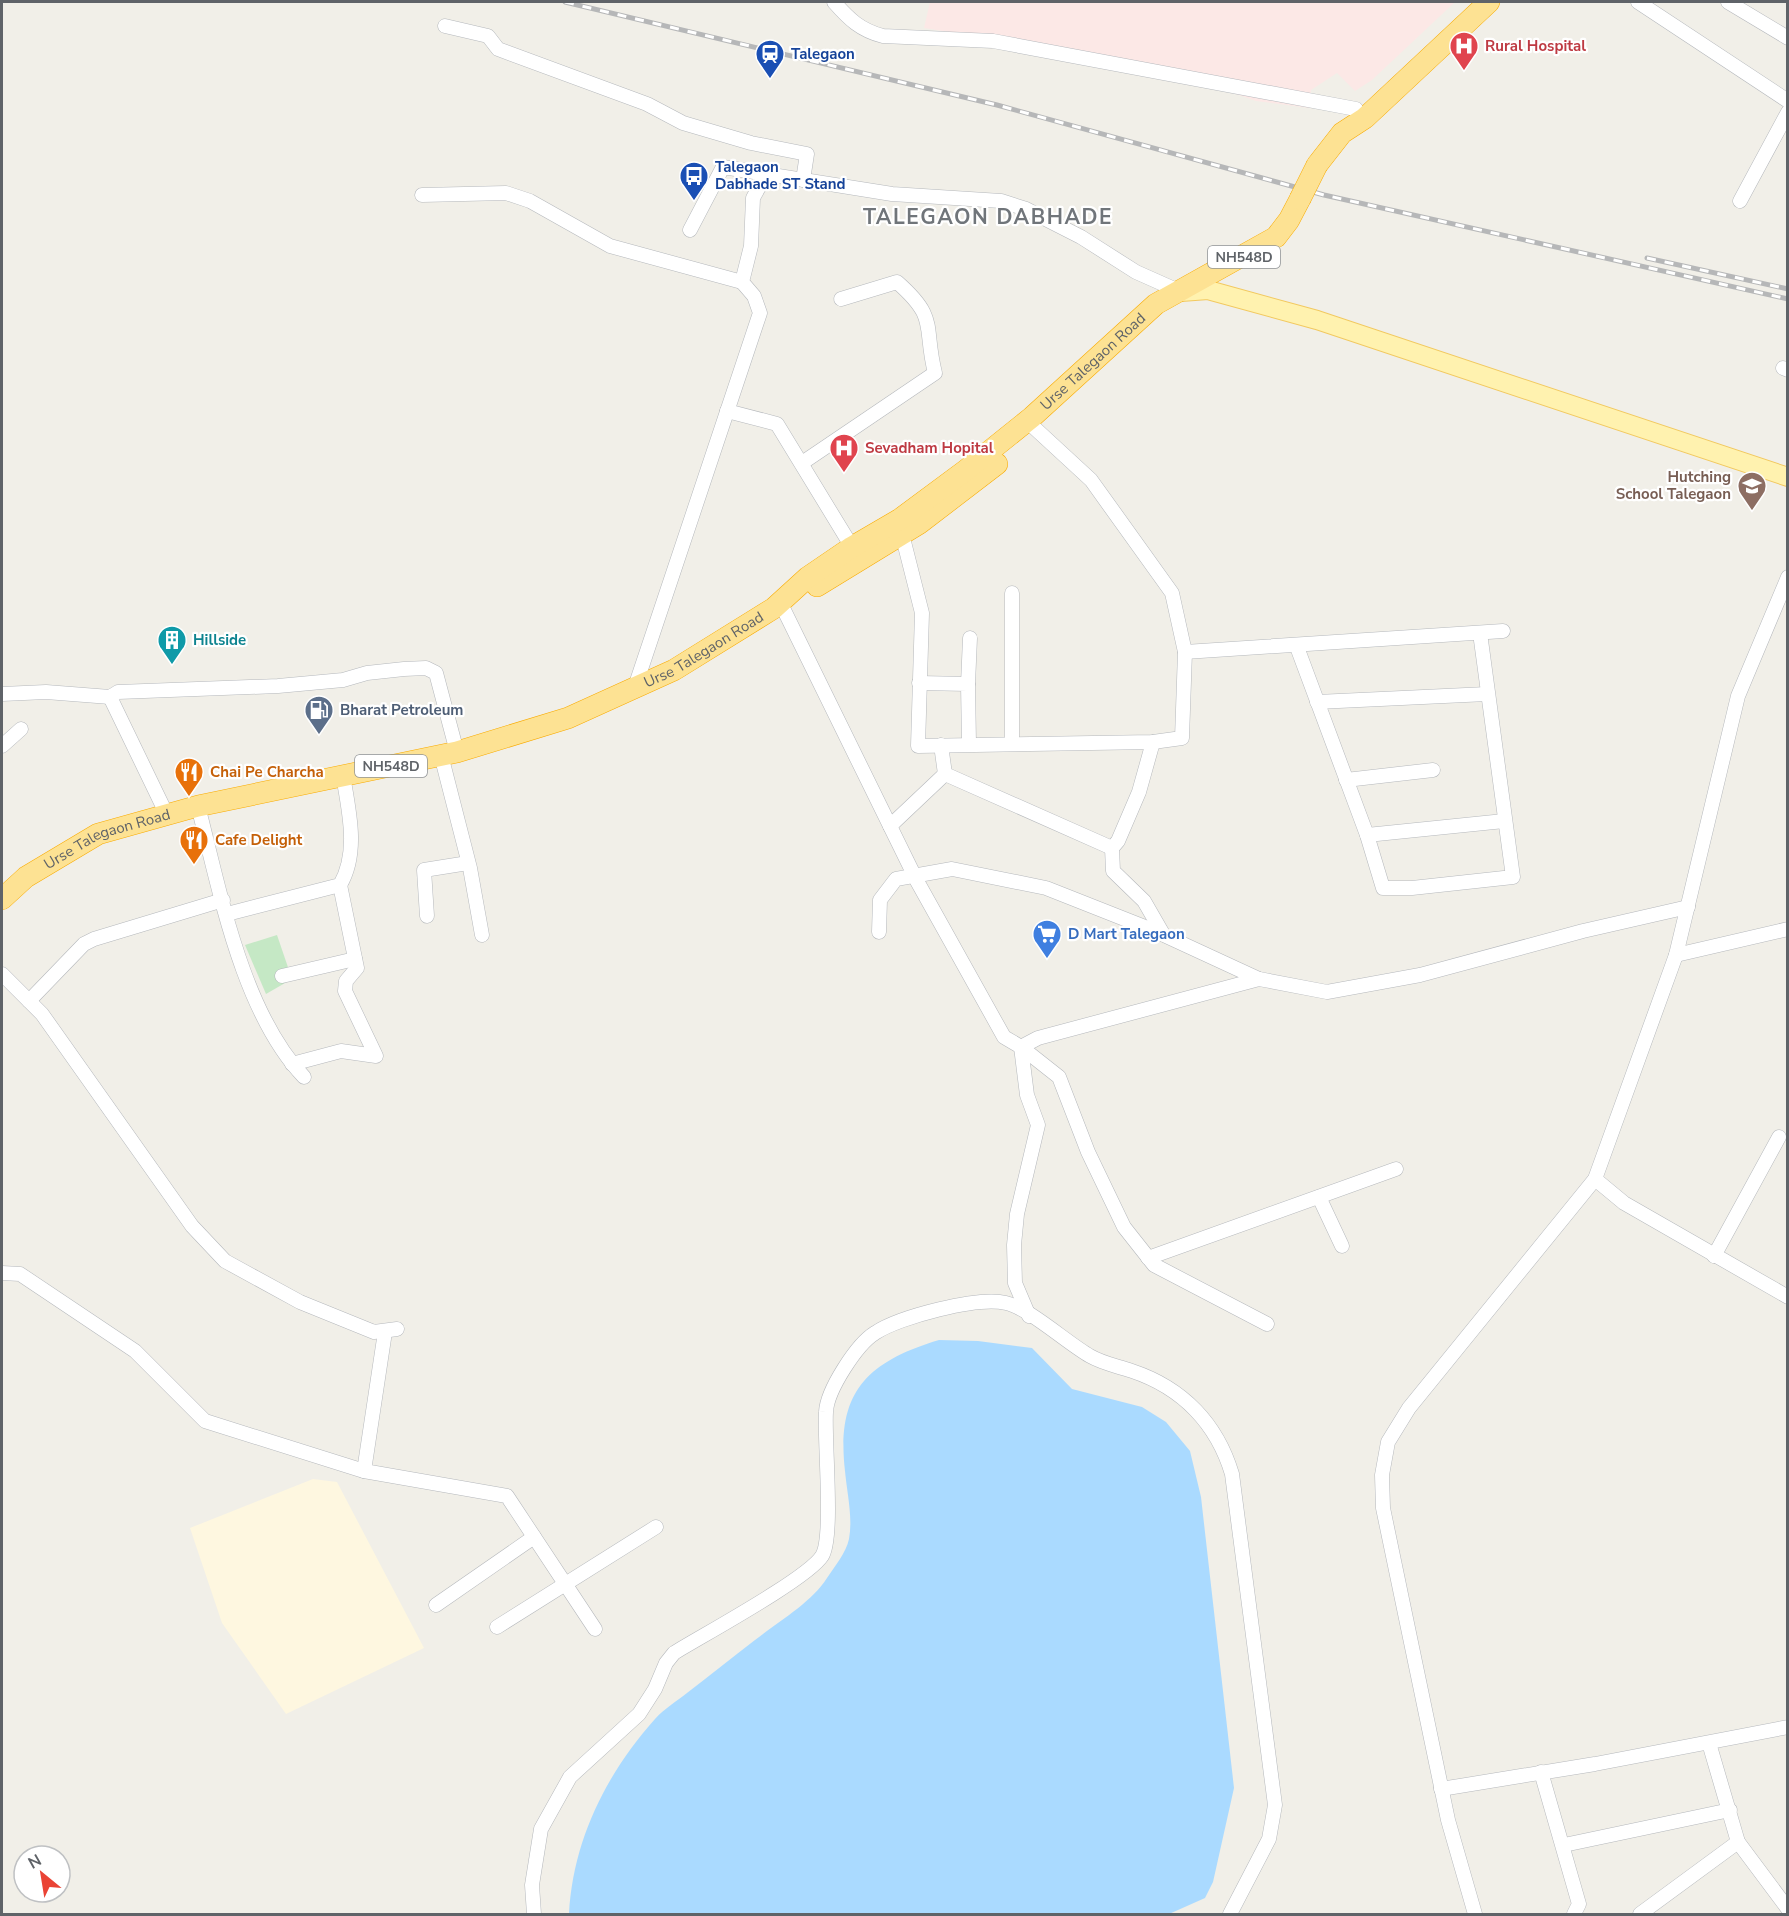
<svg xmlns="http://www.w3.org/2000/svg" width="1789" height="1916" font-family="'Nunito Sans',sans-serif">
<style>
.commercial{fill:#fef7e0}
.medical{fill:#fce8e6}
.green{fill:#c5e8c5}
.water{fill:#aadaff}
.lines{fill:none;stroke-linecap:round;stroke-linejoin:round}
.minor-casing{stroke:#b5b8bc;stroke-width:15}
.major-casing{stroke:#f2c960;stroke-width:20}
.highway-casing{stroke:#f9ab00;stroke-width:22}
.minor{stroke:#fff;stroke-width:14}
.major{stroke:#fff2af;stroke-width:18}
.highway{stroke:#fde293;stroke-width:21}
.rail-casing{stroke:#b6b7b8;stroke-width:5}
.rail{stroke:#fff;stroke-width:3;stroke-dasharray:9;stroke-linecap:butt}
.highway-bridge-casing{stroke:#f9ab00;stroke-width:22;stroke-linecap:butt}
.highway-bridge{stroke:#fde293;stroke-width:21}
.labels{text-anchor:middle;stroke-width:4.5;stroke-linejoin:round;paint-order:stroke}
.shield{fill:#fff;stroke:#8f9295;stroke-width:1.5}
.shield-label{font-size:14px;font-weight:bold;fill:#5f6368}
.health-label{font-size:15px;font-weight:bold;fill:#be3a42;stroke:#fff;text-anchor:start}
.transit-label{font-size:15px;font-weight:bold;fill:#164399;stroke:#fff;text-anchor:start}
.street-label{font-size:15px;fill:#5f6368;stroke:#fff}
.education-label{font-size:15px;font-weight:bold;fill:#785e54;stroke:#fff;text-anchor:end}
.culture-label{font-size:15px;font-weight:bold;fill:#0d838f;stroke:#fff;text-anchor:start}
.service-label{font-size:15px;font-weight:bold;fill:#4e5e75;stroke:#fff;text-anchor:start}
.food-label{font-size:15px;font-weight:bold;fill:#c56008;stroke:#fff;text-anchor:start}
.shop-label{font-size:15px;font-weight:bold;fill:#366cbe;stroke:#fff;text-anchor:start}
.district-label{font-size:21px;font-weight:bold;letter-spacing:1.5px;fill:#70757a;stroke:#fff}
</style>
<rect width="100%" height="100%" fill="#f1efe8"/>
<path class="commercial" d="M 313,1479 L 337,1482 L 424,1648 L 286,1714 L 222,1623 L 190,1528 Z"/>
<path class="medical" d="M 930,2 L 1455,2 L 1372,80 L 1355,91 L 1337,73 L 1311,90 L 1309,108 L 1256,101 L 1196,80 L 1005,41 L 924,28 Z"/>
<path class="green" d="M 277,935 L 292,979 L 266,994 L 245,945 Z"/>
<path class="water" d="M 939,1340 L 978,1341 L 1032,1348 L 1072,1389 L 1142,1407 L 1166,1422 L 1190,1451 L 1201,1497 L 1234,1788 L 1213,1882 L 1205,1898 L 1169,1914 L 569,1914 C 573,1840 606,1774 655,1719 C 664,1709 677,1701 687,1693 C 710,1675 732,1658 755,1640 C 779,1621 811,1603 827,1578 C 835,1566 846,1553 849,1539 C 853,1517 847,1493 845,1471 C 836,1393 866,1362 939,1340 Z"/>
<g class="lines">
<g class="minor-casing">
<g id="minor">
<path d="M 834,2 C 849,19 860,30 883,36 L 993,41 L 1356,109"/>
<path d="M 1638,2 L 1788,101"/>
<path d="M 1728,2 L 1788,38"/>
<path d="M 445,26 L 488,36 L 498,49 L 647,104 L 683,123 L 751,143 L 807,154 L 803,180"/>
<path d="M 422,195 L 506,193 L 530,201 L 610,246 L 742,282"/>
<path d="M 1740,201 L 1788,112"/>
<path d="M 690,230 L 723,167 L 892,194 L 1001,201 L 1026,209 L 1081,237 L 1136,272 L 1181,292"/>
<path d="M 1783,368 L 1788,370"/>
<path d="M 727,411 L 777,424 L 852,547"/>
<path d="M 802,463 L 935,373 C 923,325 939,319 897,282 L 841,299"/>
<path d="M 902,534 L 922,613 L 918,746 L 1153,742 L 1182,738 L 1185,652 L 1172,593 L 1091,480 L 1027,421"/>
<path d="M 781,604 L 917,881 L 1004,1037 L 1021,1047 L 1038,1038 L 1259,979"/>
<path d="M 1297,647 L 1367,835 L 1383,888 L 1412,888 L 1513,877 L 1480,633"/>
<path d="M 1185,652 L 1503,631"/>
<path d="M 919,683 L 968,684 L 969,744"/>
<path d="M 968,684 L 970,638"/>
<path d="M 634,690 L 760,313 L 754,296 L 742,282 L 751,246 L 753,198 L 766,174"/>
<path d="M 2,694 L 46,692 L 110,697 L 118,692 L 278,686 L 343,680 L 367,673 L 404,669 L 426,668 L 436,673 L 457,752"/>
<path d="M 110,697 L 167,815"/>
<path d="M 1317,702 L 1487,694"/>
<path d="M 1012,743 L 1012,593"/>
<path d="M 941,745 L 945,774 L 1112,848 L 1118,841 L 1139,792 L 1153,742"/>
<path d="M 2,746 L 21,729"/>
<path d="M 441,755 L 470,868 L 482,935"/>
<path d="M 1346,780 L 1433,770"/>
<path d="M 198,806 C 220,891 242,1012 304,1077"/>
<path d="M 890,826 L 945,774"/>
<path d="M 1367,835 L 1504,821"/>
<path d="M 1112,848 L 1113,871 L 1144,901 L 1163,934"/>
<path d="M 227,914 L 340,885 C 359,853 349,811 343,776"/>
<path d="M 427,916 L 424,870 L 468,863"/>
<path d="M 879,932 L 880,900 L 896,879 L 952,869 L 1046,888 L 1155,931 L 1259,979 L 1327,992 L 1420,975 L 1583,931 L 1688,907"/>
<path d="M 1676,955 L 1788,929"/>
<path d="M 2,974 L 42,1014 L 192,1226 L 225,1261 L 300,1302 L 374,1332 L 397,1329"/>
<path d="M 282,976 L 355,959"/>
<path d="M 29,1001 L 84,944 L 94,939 L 223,900"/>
<path d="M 1021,1047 L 1059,1077 L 1088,1152 L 1124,1227 L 1154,1265 L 1267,1324"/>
<path d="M 1021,1047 L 1027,1095 L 1038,1125 L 1017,1214 L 1014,1245 L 1015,1283 L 1029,1316"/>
<path d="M 292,1064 L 341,1051 L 376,1056 L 345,991 L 346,981 L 357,968 L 340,885"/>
<path d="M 1595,1179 L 1624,1203 L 1788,1297"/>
<path d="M 1319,1197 L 1342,1246"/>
<path d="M 1714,1256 L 1779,1137"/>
<path d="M 1148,1258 L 1396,1169"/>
<path d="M 2,1273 L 20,1274 L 135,1351 L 205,1421 L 364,1471"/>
<path d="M 385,1332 L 364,1471 L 507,1496 L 595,1629"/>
<path d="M 436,1605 L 534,1537"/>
<path d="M 497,1627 L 656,1527"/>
<path d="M 1709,1743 L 1738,1842 L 1788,1909"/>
<path d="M 1541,1772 L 1579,1904 L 1574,1914"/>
<path d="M 1441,1789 L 1595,1764 L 1788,1727"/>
<path d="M 1564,1845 L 1730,1810"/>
<path d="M 534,1914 L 532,1885 L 541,1829 L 570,1777 L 639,1714 L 655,1689 L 666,1663 L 674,1653 C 703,1635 807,1579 822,1556 C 834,1537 824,1440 826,1412 C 827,1390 857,1344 875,1333 C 899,1317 978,1296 1006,1303 C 1029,1308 1067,1343 1090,1356 C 1104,1364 1118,1366 1132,1371 C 1183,1388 1217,1424 1232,1474 L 1275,1805 L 1269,1839 L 1230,1914"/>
<path d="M 1475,1914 L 1448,1820 L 1383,1508 L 1382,1475 L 1388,1442 L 1409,1408 L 1595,1179 L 1676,955 L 1738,696 L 1788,577"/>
<path d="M 1640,1914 L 1738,1842"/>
</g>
</g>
<g class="major-casing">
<path id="major" d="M 1181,292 L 1208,290 L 1317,320 L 1788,477"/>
</g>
<g class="highway-casing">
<g id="highway">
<path d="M 1317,165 L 1342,133 L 1365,118 L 1489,2"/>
<path d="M 817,586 L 920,523 L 997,464"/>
<path id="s1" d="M 2,899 L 26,877 L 98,834 L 198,806 L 457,752 L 568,718 L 674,670 L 774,608 L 808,577 L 852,547 L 900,519 L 966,470 L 1032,417 L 1156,304 L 1276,237 L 1289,220 L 1300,199"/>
</g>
</g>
<use href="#minor" class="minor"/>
<use href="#major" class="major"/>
<use href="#highway" class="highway"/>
<g class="rail-casing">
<g id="rail">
<path d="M 565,2 L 997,105 L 1324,195 L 1788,299"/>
<path d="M 1647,258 L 1788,289"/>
</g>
</g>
<use href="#rail" class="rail"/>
<g class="highway-bridge-casing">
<path id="highway-bridge" d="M 1300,199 L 1317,165"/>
</g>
<use href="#highway-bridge" class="highway-bridge"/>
</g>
<defs>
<g id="hospital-pin" transform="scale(1.5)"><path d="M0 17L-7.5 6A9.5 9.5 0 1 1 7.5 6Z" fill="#e0444e" stroke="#fff"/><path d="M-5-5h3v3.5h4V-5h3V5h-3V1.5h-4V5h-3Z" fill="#fff"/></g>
<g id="station-pin" transform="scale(1.5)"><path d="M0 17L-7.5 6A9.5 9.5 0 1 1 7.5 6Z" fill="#1a4fb4" stroke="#fff"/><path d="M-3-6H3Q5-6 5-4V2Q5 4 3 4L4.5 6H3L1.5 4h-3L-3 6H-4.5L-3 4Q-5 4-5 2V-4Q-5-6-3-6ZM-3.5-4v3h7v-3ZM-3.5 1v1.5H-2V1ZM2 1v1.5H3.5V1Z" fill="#fff"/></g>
<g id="bus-pin" transform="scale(1.5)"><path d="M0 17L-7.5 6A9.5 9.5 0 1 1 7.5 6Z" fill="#1a4fb4" stroke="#fff"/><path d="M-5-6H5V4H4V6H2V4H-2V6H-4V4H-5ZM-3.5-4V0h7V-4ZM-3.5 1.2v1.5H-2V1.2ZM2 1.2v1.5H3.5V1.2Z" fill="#fff"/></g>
<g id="school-pin" transform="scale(1.5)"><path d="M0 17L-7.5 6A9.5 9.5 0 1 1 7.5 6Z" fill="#8d6e63" stroke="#fff"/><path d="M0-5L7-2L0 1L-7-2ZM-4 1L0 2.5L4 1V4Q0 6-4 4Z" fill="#fff"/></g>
<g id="building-pin" transform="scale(1.5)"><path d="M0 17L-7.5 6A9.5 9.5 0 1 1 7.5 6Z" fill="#0f9aa8" stroke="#fff"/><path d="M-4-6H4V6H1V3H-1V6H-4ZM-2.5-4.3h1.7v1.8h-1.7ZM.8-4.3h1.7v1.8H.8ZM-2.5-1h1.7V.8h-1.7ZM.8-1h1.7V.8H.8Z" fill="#fff"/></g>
<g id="fuel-pin" transform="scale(1.5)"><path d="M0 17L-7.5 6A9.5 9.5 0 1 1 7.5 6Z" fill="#5c6f8a" stroke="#fff"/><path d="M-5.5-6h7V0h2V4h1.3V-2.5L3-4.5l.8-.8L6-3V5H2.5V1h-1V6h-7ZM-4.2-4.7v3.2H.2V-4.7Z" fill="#fff"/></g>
<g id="restaurant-pin" transform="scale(1.5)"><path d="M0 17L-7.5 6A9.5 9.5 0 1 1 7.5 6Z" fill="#e8710a" stroke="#fff"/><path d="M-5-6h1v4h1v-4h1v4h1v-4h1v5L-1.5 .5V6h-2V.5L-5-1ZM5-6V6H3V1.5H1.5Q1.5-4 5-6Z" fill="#fff"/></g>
<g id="supermarket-pin" transform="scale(1.5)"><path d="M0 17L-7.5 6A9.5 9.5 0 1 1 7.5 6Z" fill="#3f7fe0" stroke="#fff"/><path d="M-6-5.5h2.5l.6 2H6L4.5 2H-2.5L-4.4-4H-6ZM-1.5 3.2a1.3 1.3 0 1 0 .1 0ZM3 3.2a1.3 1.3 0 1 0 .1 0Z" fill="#fff"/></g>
</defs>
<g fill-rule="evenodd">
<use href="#hospital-pin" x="1464" y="46"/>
<use href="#station-pin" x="770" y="54"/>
<use href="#bus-pin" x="694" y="176"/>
<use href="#hospital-pin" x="844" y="448"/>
<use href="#school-pin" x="1752" y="486"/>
<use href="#building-pin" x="172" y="640"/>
<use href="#fuel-pin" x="319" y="710"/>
<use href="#restaurant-pin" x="189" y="772"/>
<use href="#restaurant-pin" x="194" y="840"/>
<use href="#supermarket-pin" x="1047" y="934"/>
</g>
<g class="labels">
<g class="shield">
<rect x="1208" y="246" width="72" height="22" rx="4.5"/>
<rect x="355" y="755" width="72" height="22" rx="4.5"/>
</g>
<g class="shield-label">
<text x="1244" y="262">NH548D</text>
<text x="391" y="771">NH548D</text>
</g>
<g class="health-label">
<text x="1485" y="51">Rural Hospital</text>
<text x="865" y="453">Sevadham Hopital</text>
</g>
<g class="transit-label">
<text x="791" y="59">Talegaon</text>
<text x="715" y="172">Talegaon<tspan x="715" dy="17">Dabhade ST Stand</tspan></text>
</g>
<g class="street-label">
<text dy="5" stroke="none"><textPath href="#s1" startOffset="1239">Urse Talegaon Road</textPath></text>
<text dy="5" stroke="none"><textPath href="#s1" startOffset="753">Urse Talegaon Road</textPath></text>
<text dy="5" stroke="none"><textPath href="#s1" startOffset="123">Urse Talegaon Road</textPath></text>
</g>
<g class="education-label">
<text x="1731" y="482">Hutching<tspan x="1731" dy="17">School Talegaon</tspan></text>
</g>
<g class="culture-label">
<text x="193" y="645">Hillside</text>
</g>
<g class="service-label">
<text x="340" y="715">Bharat Petroleum</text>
</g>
<g class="food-label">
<text x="210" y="777">Chai Pe Charcha</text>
<text x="215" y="845">Cafe Delight</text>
</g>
<g class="shop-label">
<text x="1068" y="939">D Mart Talegaon</text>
</g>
<g class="district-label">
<text x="988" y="224">TALEGAON DABHADE</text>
</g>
</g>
<rect width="1789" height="1916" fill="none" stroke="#5f6368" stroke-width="6"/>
<g transform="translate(42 1874) rotate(330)"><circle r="28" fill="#ffffff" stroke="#bfc1c3" stroke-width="1.5"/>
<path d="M0-4.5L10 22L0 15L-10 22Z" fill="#ea4335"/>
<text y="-9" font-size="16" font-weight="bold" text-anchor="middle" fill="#5f6368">N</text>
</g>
</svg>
